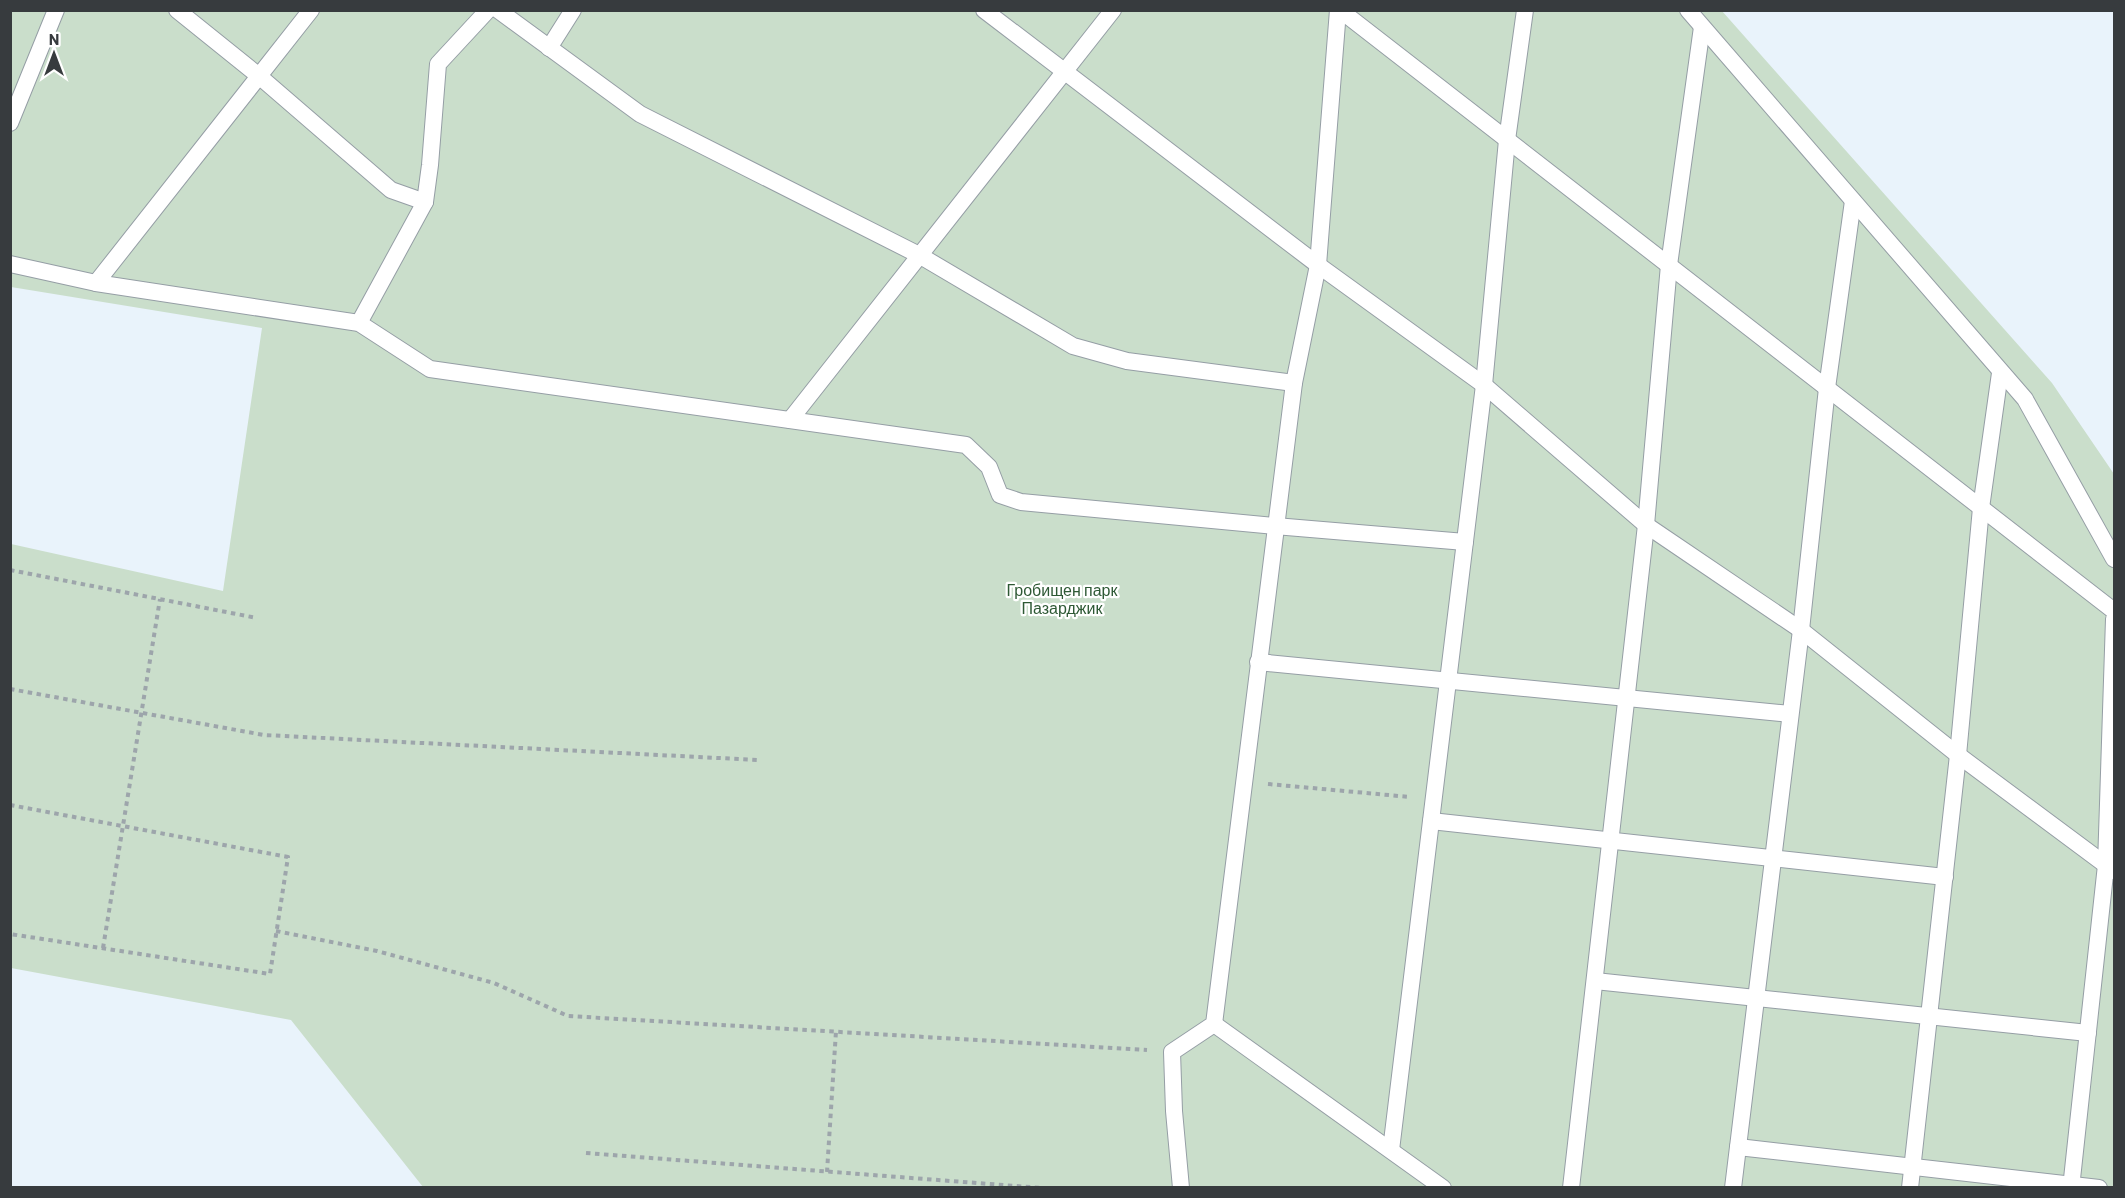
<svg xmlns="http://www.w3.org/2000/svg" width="2125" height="1198" font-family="Barlow,sans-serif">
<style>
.green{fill:#cadecb}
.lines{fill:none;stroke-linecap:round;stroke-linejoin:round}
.service-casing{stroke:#959ea5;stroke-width:18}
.path{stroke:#9da5ab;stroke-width:4;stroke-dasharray:4.5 4.5;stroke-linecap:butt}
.service{stroke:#fff;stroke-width:16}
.labels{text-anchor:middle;stroke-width:4.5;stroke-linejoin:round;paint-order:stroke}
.park-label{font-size:16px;fill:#2e5935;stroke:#fff}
</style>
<rect width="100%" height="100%" fill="#e9f3fb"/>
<path class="green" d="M 10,11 L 1722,11 L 2052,383 L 2114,474 L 2114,1187 L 423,1187 L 291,1020 L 11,968 L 11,544 L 223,591 L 262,328 L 11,287 Z"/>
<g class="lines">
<g class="service-casing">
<g id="service">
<path d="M 177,10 L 259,76 L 391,190 L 425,202"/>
<path d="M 498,10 L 640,114 L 919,255 L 1073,346 L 1127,361 L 1294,383"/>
<path d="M 984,10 L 1318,265 L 1484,385 L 1646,525 L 1801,630 L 1958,755 L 2114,871"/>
<path d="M 1340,10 L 2114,611"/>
<path d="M 1688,10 L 2025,399 L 2114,559"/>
<path d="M 549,48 L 573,10"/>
<path d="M 10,123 L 56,10"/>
<path d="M 10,264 L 96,283 L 359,323 L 430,369 L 966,445 L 989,467 L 1000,495 L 1021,502 L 1275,526 L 1465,542"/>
<path d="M 96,283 L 311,10"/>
<path d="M 359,323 L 425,202 L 430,165 L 438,64 L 488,10"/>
<path d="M 790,420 L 1113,10"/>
<path d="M 1258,662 L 1790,714"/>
<path d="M 1431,821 L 1945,877"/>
<path d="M 1595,981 L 2088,1033"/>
<path d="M 1214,1024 L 1443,1188"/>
<path d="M 1738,1147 L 2099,1188"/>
<path d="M 1391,1150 L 1484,385 L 1507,140 L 1525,10"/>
<path d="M 1181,1188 L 1174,1111 L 1172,1052 L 1214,1024 L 1294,383 L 1318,265 L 1338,10"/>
<path d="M 1571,1188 L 1646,525 L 1669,265 L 1702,27"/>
<path d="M 1733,1188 L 1801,630 L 1827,388 L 1853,201"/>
<path d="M 1910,1188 L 1958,755 L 1981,508 L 2000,373"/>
<path d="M 2071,1188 L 2106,865 L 2114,619"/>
</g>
</g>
<g class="path">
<path d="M 10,570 L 257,618"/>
<path d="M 10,689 L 264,735 L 758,760"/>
<path d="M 1268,784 L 1410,797"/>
<path d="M 10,805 L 288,857 L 270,974 L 10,934"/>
<path d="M 276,931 L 377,951 L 494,983 L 568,1016 L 1147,1050"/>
<path d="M 103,948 L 160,599"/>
<path d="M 586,1153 L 1042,1188"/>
<path d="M 827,1172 L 836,1031"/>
</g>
<use href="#service" class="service"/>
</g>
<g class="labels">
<g class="park-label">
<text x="1062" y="596">Гробищен парк<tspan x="1062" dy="18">Пазарджик</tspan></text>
</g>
</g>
<rect width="2125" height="1198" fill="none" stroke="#373b3e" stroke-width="24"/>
<g transform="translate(54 54)" stroke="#ffffff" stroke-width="4.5" paint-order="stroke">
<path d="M0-4.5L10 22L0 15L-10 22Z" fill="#373b3e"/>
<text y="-9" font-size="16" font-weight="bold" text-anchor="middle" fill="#373b3e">N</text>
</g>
</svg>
